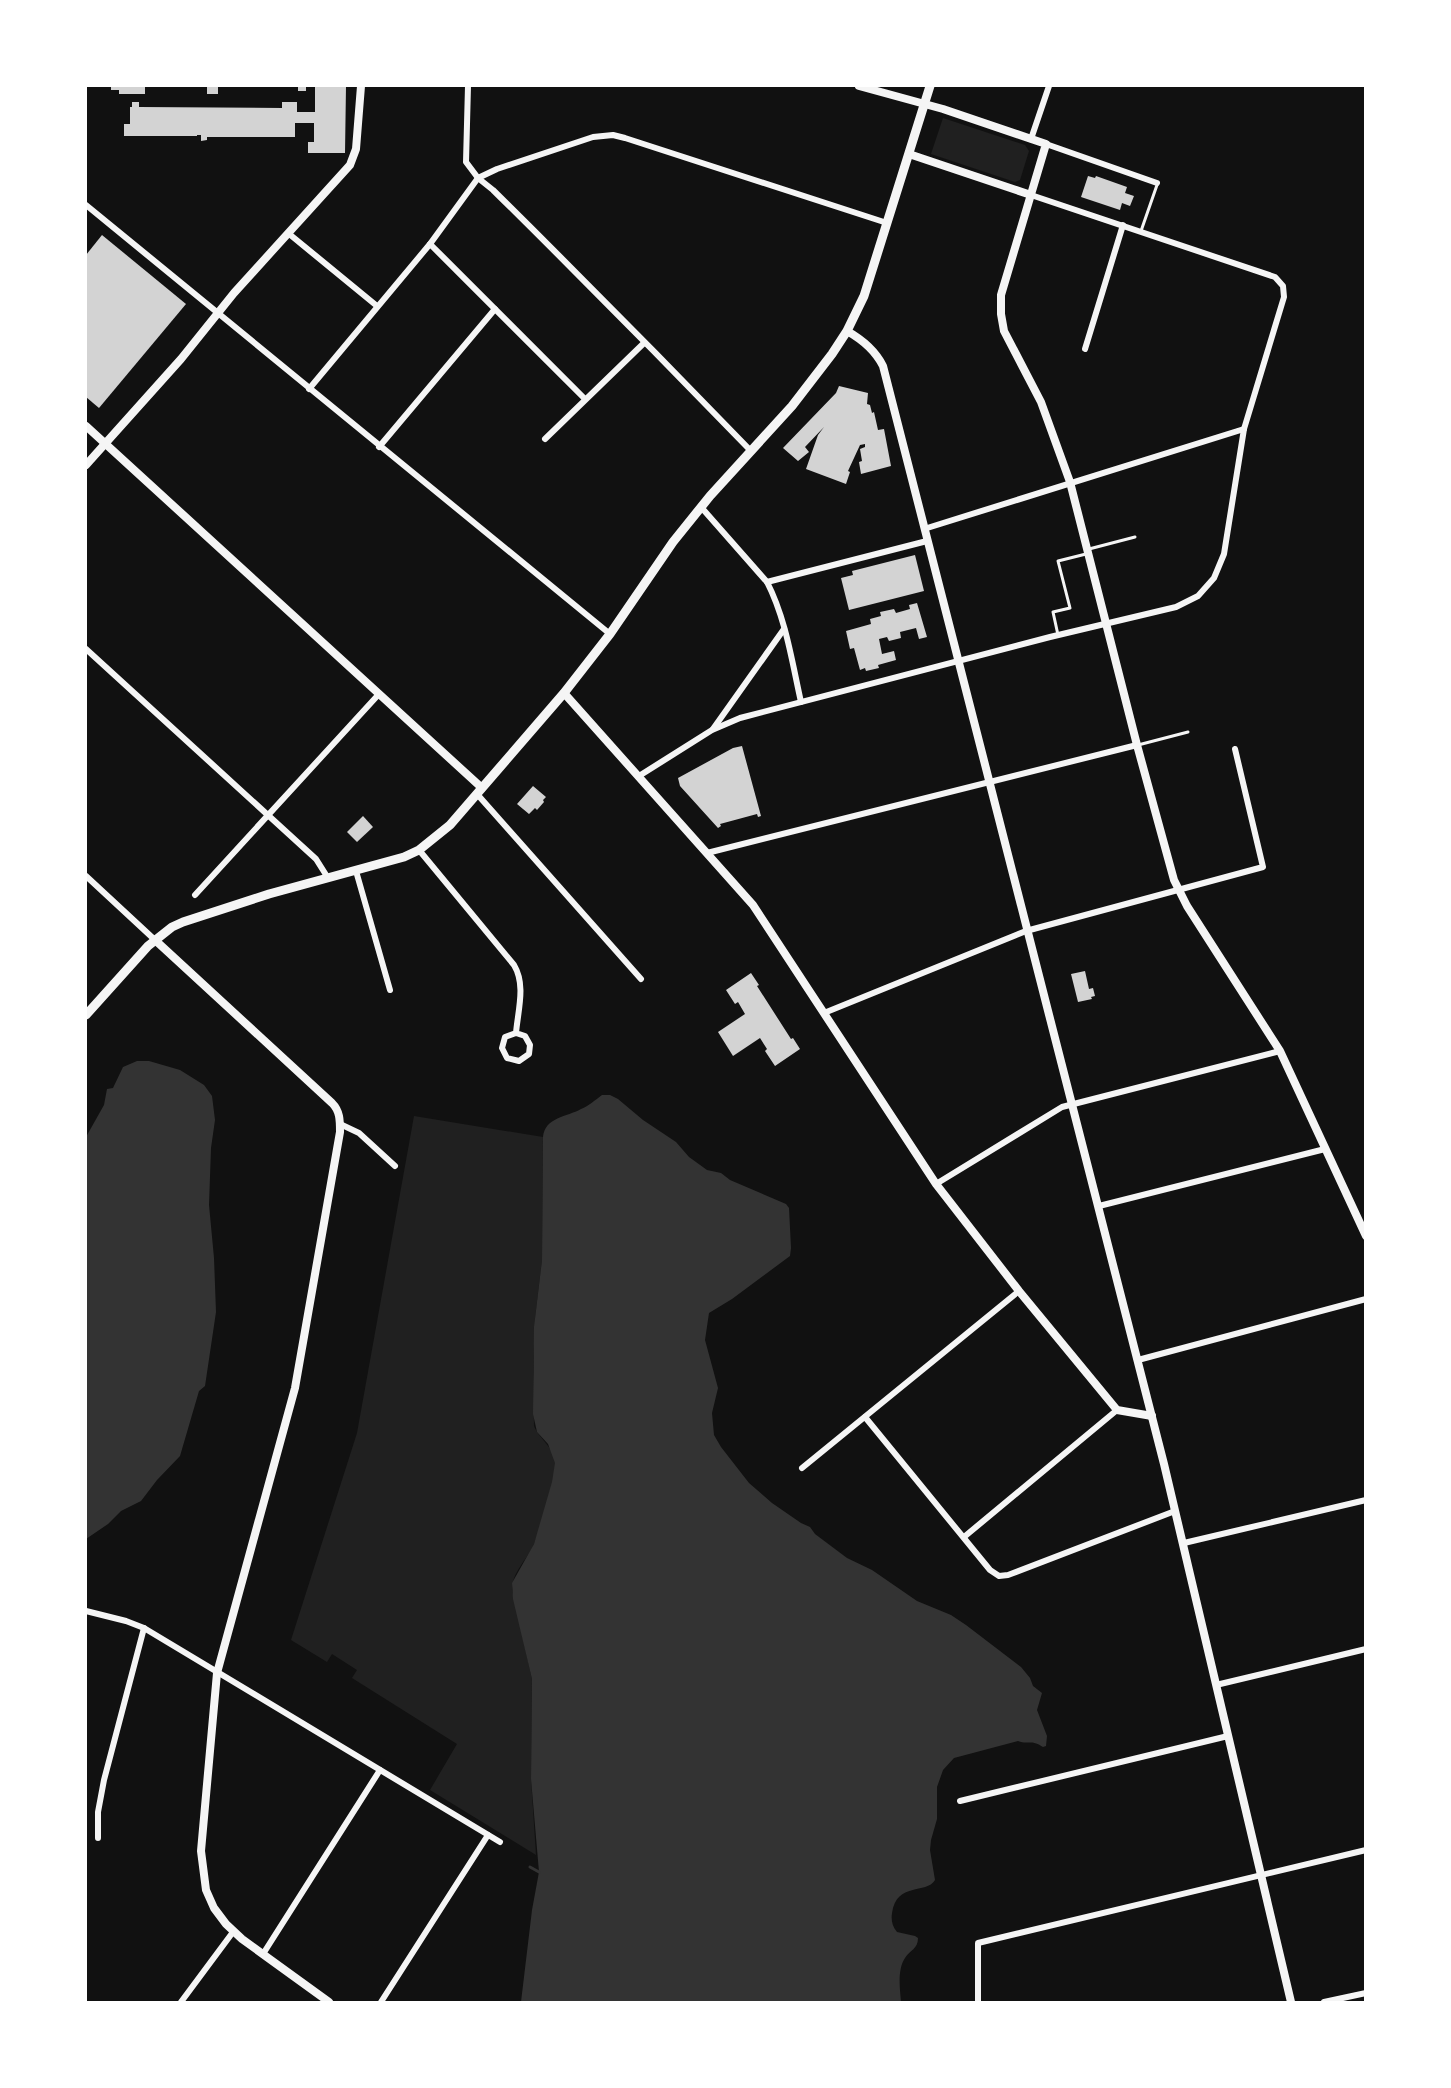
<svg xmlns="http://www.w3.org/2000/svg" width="1451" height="2088" font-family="'Sofia Sans Condensed',sans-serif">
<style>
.green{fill:#202020}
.water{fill:#333}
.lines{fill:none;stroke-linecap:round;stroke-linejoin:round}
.stream{stroke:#333;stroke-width:3}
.building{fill:#d3d3d3}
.service{stroke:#f5f5f5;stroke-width:3}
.minor{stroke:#f5f5f5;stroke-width:6}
.tertiary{stroke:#f5f5f5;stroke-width:8}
.secondary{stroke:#f5f5f5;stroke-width:8}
.primary{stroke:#f5f5f5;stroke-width:9}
</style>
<rect width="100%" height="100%" fill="#111"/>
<g class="green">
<path d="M 943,118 L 1025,145 L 1029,151 L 1020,180 L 1015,182 L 931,154 Z"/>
<path d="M 414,1116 L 543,1137 L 542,1260 L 535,1319 L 533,1371 L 534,1426 C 540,1440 553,1446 555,1462 C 557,1477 540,1529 534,1544 C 527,1560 512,1572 512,1590 L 532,1679 L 531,1779 L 536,1855 L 430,1790 L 457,1744 L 352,1678 L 357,1670 L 332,1654 L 327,1662 L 291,1640 L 357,1433 Z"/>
</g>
<g class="water">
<path d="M 137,1061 L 149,1061 L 180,1070 L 204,1085 L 212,1096 L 215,1120 L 211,1148 L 209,1205 L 214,1258 L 216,1312 L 205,1386 L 199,1391 L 180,1456 L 157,1480 L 141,1501 L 121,1511 L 108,1524 L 86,1539 L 86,1137 L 104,1105 L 107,1089 L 113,1088 L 123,1067 Z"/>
<path d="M 602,1095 L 610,1095 L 618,1099 L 643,1120 L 676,1142 L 689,1157 L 707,1170 L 721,1173 L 730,1180 L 786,1204 L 789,1208 L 791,1248 L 790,1256 L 732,1299 L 709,1313 L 705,1340 L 718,1388 L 712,1413 L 714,1435 L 721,1447 L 749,1483 L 772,1503 L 801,1523 L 810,1527 L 815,1534 L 847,1558 L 872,1570 L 917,1601 L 951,1615 L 966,1625 L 1021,1667 L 1030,1678 L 1033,1686 L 1042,1693 L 1037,1710 L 1047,1736 L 1046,1746 L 1043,1747 C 1031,1739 1027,1745 1018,1741 L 954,1758 L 943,1770 L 937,1787 L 937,1819 L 931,1840 L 930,1850 L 935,1880 C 926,1895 897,1881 892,1913 C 891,1920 892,1926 897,1932 L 915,1936 L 918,1938 C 918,1949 910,1950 905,1958 C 897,1970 900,1989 901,2002 L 521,2002 L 532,1910 L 539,1872 L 531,1779 L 532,1679 L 513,1599 L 512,1583 L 534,1544 L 552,1482 L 555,1463 L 548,1444 L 537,1432 L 533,1414 L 534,1327 L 542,1260 L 543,1137 C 545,1117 567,1117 581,1109 C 589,1106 595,1100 602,1095 Z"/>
</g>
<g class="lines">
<path class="stream" d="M 530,1867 L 539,1872"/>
</g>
<g class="building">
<path d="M 111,86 L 145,86 L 145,94 L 119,94 L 119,90 L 111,90 Z"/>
<rect x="207" y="86" width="11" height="8"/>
<rect x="298" y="86" width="8" height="5"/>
<path d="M 315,86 L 346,86 L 345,153 L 308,153 L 308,142 L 314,142 L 314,123 L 295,123 L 295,137 L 207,137 L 207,140 L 201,141 L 201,135 L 197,135 L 197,136 L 124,136 L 124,124 L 130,124 L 130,107 L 132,107 L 132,102 L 139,102 L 139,107 L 282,108 L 282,102 L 297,102 L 297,112 L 315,112 Z"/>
<path d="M 1088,176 L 1095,178 L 1096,176 L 1127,187 L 1125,193 L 1134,196 L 1130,206 L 1122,203 L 1120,210 L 1081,197 Z"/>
<path d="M 102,235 L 186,304 L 99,408 L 86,397 L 86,255 Z"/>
<path d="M 839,386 L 868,393 L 867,404 L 870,405 L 872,413 L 874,412 L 878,430 L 884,429 L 891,466 L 861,474 L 859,462 L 862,461 L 860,449 L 865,447 L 865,444 L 860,445 L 848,471 L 850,472 L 846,484 L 806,469 L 818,435 L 824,427 L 805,447 L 809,452 L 798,461 L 783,448 L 836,393 Z"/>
<path d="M 915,555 L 924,591 L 849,610 L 841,578 L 853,575 L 852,571 Z"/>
<path d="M 917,603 L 927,637 L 919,639 L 916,628 L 900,632 L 901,638 L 889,641 L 887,637 L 879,639 L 882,654 L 894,651 L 896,660 L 878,665 L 879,668 L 866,671 L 865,668 L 860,670 L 854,648 L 850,649 L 846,631 L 871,624 L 870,619 L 881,616 L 880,612 L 894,609 L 896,613 L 910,609 L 909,605 Z"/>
<path d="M 742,746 L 761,816 L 758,817 L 757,814 L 720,824 L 721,826 L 718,828 L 680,786 L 678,778 L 733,748 Z"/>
<path d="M 533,786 L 546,797 L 543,800 L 544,802 L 537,810 L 535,808 L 529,814 L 517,804 Z"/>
<path d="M 363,816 L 373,827 L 357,842 L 347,832 Z"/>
<path d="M 1085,971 L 1089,989 L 1093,988 L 1095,996 L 1091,997 L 1092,999 L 1078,1002 L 1071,974 Z"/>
<path d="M 751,973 L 759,985 L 757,986 L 791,1039 L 793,1038 L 800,1049 L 775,1066 L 765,1051 L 767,1049 L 760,1038 L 733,1056 L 718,1032 L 745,1014 L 738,1002 L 735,1004 L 726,990 Z"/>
</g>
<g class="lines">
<g class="service">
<path d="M 1141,231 L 1157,185"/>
<path d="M 1089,549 L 1135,537"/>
<path d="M 1058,635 L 1053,612 L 1070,608 L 1058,561 L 1086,554"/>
<path d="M 1138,745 L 1188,732"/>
</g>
<g class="minor">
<path d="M 468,86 L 466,162 L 478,178 L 493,190 C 580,276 666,363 751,451"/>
<path d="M 1031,139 L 1049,86"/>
<path d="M 1046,144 L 1157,183"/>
<path d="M 86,205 L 610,634"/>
<path d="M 288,233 L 377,306"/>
<path d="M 430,244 L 585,399"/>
<path d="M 1085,349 L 1123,225"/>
<path d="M 309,389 L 430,244 L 478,178 L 497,169 L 593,137 L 613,135 L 625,138 L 887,223"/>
<path d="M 545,439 L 644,343"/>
<path d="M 379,447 L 495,309"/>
<path d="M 701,507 L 767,582 C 786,619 792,662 801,702"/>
<path d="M 924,529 L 1244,429"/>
<path d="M 767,582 L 927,541"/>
<path d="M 86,649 L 316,859 L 328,878"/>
<path d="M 713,729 L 784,629"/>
<path d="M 639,776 L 712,730 L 740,718 L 1050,637 L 1176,607 L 1198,596 L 1214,578 L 1224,554 L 1244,429 L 1284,297 L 1283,286 L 1275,277 L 1031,195"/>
<path d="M 477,794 L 641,979"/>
<path d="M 419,850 L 514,965 C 526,985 518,1010 516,1033 L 505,1037 L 502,1048 L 507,1058 L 519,1061 L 529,1054 L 530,1045 L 525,1036 L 516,1033"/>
<path d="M 707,853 L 1137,745"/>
<path d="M 356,871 L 390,990"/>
<path d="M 86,876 L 155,940"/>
<path d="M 195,895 L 379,694"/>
<path d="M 824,1013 L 1026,931 L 1263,867 L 1235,749"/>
<path d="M 340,1124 L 359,1133 L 395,1166"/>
<path d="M 936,1184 L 1062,1107 L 1280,1051"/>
<path d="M 1099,1206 L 1325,1149"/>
<path d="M 1138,1360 L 1366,1299"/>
<path d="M 865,1417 L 990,1570 L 999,1576 L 1008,1575 L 1175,1511"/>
<path d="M 802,1468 L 1019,1291"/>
<path d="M 964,1537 L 1117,1410"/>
<path d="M 1184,1543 L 1366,1500"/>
<path d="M 86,1611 L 126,1621 L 144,1628 L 500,1842"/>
<path d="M 1216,1685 L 1366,1649"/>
<path d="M 960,1801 L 1228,1736"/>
<path d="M 98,1838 L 98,1812 L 104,1780 L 144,1628"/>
<path d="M 263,1954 L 380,1770"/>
<path d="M 181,2002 L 233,1932"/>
<path d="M 381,2002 L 488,1835"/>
<path d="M 978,2002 L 978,1943 L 1366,1850"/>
<path d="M 1324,2002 L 1366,1993"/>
</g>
<g class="tertiary">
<path d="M 859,86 L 943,109 L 1046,144 L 1001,295 L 1001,314 L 1004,331 L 1041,402 L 1070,482 L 1137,745 L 1174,880 L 1187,906 L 1280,1051 L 1366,1236"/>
<path d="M 909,154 L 1031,195"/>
<path d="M 86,426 L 482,788"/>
<path d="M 86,465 L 181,359 L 234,293 L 350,165 L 356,149 L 361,86"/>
<path d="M 564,693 L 753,905 L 936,1184 L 1019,1291 L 1117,1410 L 1152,1416"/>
<path d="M 155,940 L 332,1103 C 340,1111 340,1120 340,1132 L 295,1388 L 217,1673 L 201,1851 L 206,1890 L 214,1908 L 226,1924 L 242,1939 L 329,2002"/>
</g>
<path class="secondary" d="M 847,331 C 863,340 875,350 883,366 L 1164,1464 L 1291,2002"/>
<path class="primary" d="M 86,1015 L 148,946 L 172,927 L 183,922 L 269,894 L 404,857 L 419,850 L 450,825 L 564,693 L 610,634 L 673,542 L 710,496 L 792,406 L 832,354 L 847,331 L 864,296 L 930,86"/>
</g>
<rect width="1451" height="2088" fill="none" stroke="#ffffff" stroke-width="174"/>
</svg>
